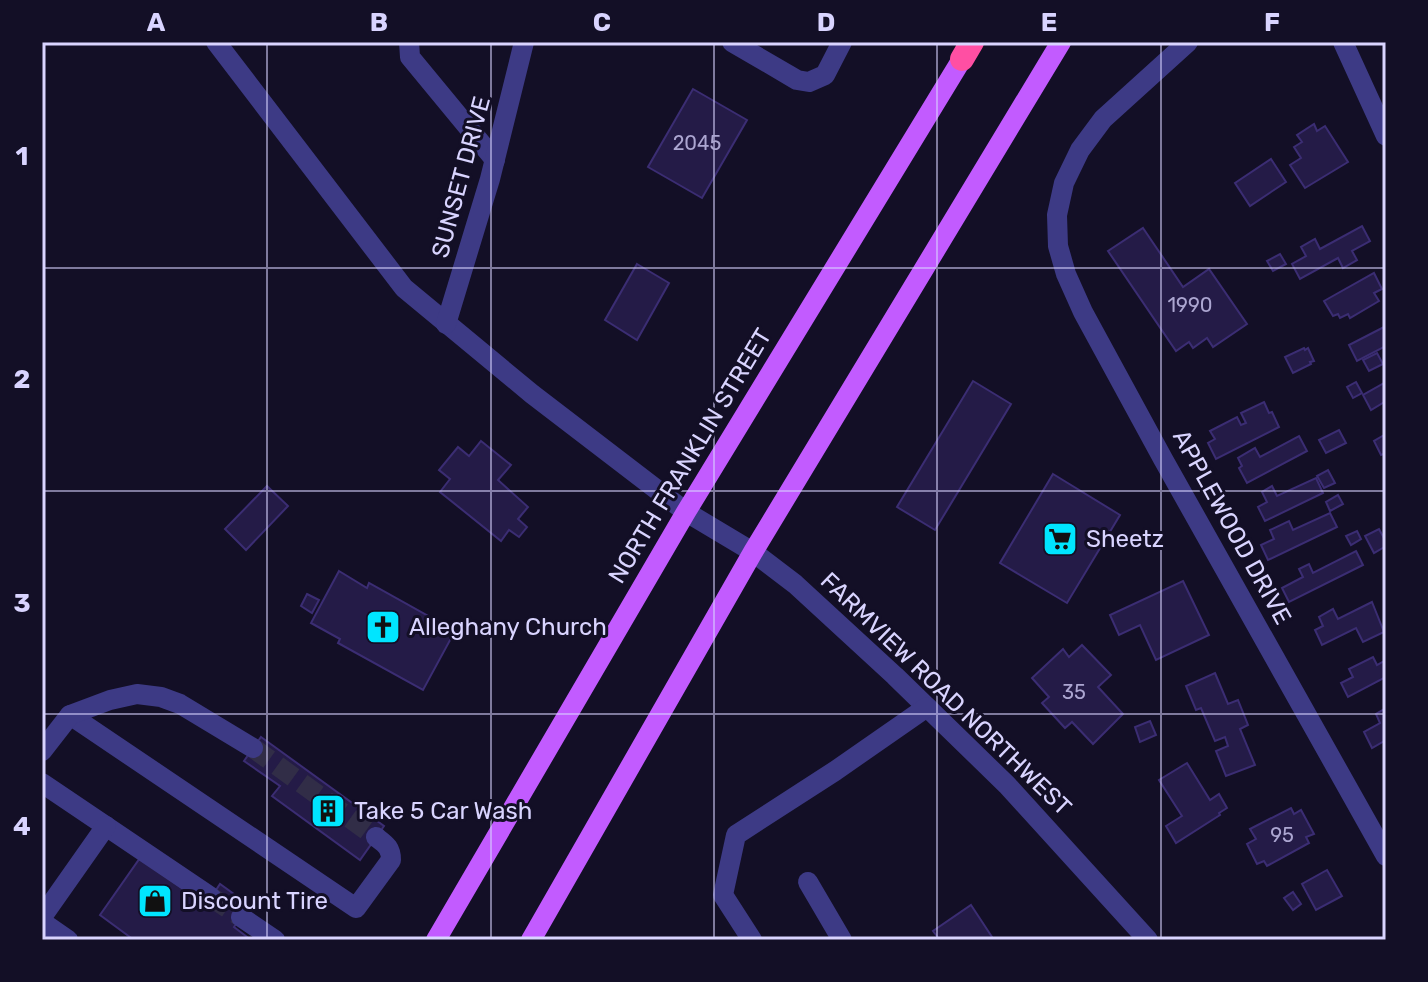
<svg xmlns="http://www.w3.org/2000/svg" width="1428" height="982" font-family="Rubik,sans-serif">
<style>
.building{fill:#241b47;stroke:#3b2d73;stroke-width:2}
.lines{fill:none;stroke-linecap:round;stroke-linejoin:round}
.minor-tunnel{stroke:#312d47;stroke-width:20;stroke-dasharray:20 10;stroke-linecap:butt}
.minor{stroke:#3d3a85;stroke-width:20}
.major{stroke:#c25bff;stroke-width:20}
.highway{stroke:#ff4fa3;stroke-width:24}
.grid{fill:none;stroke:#d9d4ff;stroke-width:2;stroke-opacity:0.55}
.labels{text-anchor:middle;stroke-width:6;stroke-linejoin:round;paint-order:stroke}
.number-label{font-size:20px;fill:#aca6d1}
.street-label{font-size:24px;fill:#d9d4ff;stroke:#130f26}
.poi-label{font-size:24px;fill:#d9d4ff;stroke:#130f26;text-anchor:start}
.neatline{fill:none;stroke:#d9d4ff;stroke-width:3}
.grid-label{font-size:26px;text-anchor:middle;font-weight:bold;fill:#d9d4ff}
</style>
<rect width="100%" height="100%" fill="#130f26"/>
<g class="building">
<path d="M 693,89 L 747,120 L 702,198 L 648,167 Z"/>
<path d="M 1314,124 L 1317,131 L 1325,126 L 1348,162 L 1305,188 L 1290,165 L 1301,158 L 1294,147 L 1302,142 L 1297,135 Z"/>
<path d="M 1271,159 L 1286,182 L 1250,206 L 1235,183 Z"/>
<path d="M 1362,226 L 1370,241 L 1352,251 L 1357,260 L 1343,268 L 1338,258 L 1300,279 L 1292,264 L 1306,256 L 1301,247 L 1315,239 L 1320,249 Z"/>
<path d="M 1143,228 L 1183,287 L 1209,269 L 1247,324 L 1213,347 L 1207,338 L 1193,348 L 1189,342 L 1176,351 L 1108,251 Z"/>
<path d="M 1280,254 L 1286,264 L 1273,271 L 1267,261 Z"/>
<path d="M 637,264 L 669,283 L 637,340 L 605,320 Z"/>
<path d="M 1374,273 L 1382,289 L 1374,293 L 1379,301 L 1350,318 L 1348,314 L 1340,318 L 1338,314 L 1333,316 L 1324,301 Z"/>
<path d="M 1386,326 L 1386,346 L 1357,361 L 1349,345 Z"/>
<path d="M 1304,348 L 1305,350 L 1308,348 L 1314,361 L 1310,362 L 1311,364 L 1293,373 L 1285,357 Z"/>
<path d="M 1377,353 L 1383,364 L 1369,371 L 1363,360 Z"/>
<path d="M 973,381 L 1011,404 L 935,530 L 897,507 Z"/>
<path d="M 1356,382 L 1362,393 L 1353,398 L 1347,387 Z"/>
<path d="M 1386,382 L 1386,401 L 1371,410 L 1363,395 Z"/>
<path d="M 1264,402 L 1269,413 L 1272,412 L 1279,427 L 1216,459 L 1208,443 L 1215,439 L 1210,431 L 1237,417 L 1241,425 L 1246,423 L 1241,413 Z"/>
<path d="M 1339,430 L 1346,443 L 1326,453 L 1319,440 Z"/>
<path d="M 1386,434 L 1386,453 L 1381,455 L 1374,441 Z"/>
<path d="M 1299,436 L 1307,451 L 1247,483 L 1239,468 L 1242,466 L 1238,458 L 1255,448 L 1260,457 Z"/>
<path d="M 481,441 L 511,465 L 498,480 L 528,507 L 518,519 L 527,527 L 519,537 L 509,530 L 501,541 L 440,492 L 450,479 L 439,470 L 458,447 L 469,456 Z"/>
<path d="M 1328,470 L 1335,483 L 1324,488 L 1317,476 Z"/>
<path d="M 1053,474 L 1120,515 L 1067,603 L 1000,563 Z"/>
<path d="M 1316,478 L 1323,493 L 1265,521 L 1258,507 L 1267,502 L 1262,492 L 1272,486 L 1277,496 Z"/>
<path d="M 267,486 L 288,506 L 246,550 L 225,529 Z"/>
<path d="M 1338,495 L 1343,504 L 1330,511 L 1326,502 Z"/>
<path d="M 1330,513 L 1337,527 L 1268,560 L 1261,545 L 1274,539 L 1270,530 L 1289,521 L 1293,530 Z"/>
<path d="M 1379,529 L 1386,542 L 1386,546 L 1374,553 L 1365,536 Z"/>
<path d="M 1357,531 L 1361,539 L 1351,545 L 1346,536 Z"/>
<path d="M 1356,551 L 1363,565 L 1289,602 L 1282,588 L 1303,577 L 1299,569 L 1309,564 L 1313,573 Z"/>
<path d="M 339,571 L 367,588 L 369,583 L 455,631 L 423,690 L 338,643 L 340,639 L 311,623 Z"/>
<path d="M 1183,581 L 1209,635 L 1156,660 L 1140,625 L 1119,635 L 1110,615 Z"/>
<path d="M 307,594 L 319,600 L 312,613 L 301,606 Z"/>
<path d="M 1372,602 L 1384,632 L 1363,642 L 1356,628 L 1322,645 L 1315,630 L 1323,626 L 1319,617 L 1333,609 L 1338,619 Z"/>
<path d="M 1082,645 L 1111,675 L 1098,687 L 1123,714 L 1093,744 L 1072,722 L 1065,728 L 1042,703 L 1049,697 L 1032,678 L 1063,649 L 1069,657 Z"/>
<path d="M 1373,657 L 1377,665 L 1386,660 L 1386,677 L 1348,697 L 1341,683 L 1353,677 L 1349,669 Z"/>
<path d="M 1215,673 L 1228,704 L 1238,700 L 1248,725 L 1240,729 L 1255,765 L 1226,776 L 1216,751 L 1228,746 L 1225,737 L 1215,741 L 1201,708 L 1196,710 L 1186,686 Z"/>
<path d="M 1386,708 L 1386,740 L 1372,748 L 1364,732 L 1380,723 L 1376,714 Z"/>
<path d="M 1150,721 L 1156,735 L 1140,742 L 1135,727 Z"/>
<path d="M 261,737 L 384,826 L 360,860 L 272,796 L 280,786 L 244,761 Z"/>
<path d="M 1187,763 L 1210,800 L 1219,794 L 1227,808 L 1219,813 L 1220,815 L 1176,843 L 1166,826 L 1182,816 L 1159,780 Z"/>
<path d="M 1291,808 L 1294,814 L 1301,810 L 1314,834 L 1306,837 L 1309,843 L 1267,866 L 1264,861 L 1257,864 L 1247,844 L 1256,839 L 1250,829 Z"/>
<path d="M 140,858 L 206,905 L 220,884 L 249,905 L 234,927 L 251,940 L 134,940 L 100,915 Z"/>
<path d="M 1327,870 L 1342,896 L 1316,910 L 1302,884 Z"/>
<path d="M 1293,892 L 1301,904 L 1293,910 L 1284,898 Z"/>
<path d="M 971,905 L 994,940 L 940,940 L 933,931 Z"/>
</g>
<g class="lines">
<g class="minor-tunnel">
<path d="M 253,748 L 376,837"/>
<path d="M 211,897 L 241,917"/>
</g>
<g class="minor">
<path d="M 216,42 L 404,288 L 532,394 L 686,512 L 753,552 L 795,584 L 895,676 L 1007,785 L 1148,940"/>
<path d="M 409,42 L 410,57 L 495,160"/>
<path d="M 732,42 L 797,80 L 809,82 L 825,75 L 842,42"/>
<path d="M 1188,42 L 1103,119 L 1080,150 L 1064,183 L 1057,215 L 1058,246 L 1066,274 L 1083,312 L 1163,459 L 1386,856"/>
<path d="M 1343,42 L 1386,136"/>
<path d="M 446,324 L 490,179 L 524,42"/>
<path d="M 70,715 L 356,908 L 391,860 C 391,847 385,844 376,837"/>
<path d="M 42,751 L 70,715 L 110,700 L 137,694 L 161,697 L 180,704 L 253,748"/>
<path d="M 42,783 L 211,897"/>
<path d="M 808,882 L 842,940"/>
<path d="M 42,917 L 106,826"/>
<path d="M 241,917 L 275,940"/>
<path d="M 42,922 L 68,940"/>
<path d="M 752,940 L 723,895 L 736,835 L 835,771 L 927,707"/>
</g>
<g class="major">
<path d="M 436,940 L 686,512 L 962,59 L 967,46"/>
<path d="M 531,940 L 753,552 L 1061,42"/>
</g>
<path class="highway" d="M 962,59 L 972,42"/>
</g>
<path class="grid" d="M 267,42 L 267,940M 491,42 L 491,940M 714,42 L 714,940M 937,42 L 937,940M 1161,42 L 1161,940M 42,268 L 1386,268M 42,491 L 1386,491M 42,714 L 1386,714"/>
<defs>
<g id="supermarket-square" transform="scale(1.8)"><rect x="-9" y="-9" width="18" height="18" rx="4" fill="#00e5ff" stroke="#130f26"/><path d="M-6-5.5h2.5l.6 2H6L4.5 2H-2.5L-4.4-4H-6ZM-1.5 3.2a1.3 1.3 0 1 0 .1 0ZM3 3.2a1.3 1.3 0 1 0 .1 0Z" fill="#111"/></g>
<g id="church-square" transform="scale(1.8)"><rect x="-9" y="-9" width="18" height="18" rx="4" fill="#00e5ff" stroke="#130f26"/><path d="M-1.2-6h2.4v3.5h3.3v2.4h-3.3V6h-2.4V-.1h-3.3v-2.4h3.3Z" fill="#111"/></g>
<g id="building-square" transform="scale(1.8)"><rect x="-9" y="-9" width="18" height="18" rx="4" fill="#00e5ff" stroke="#130f26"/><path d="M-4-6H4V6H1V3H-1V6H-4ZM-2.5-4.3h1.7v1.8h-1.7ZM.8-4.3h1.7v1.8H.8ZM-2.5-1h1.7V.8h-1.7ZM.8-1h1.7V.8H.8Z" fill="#111"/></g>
<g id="shop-square" transform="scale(1.8)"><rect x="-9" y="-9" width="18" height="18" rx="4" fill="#00e5ff" stroke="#130f26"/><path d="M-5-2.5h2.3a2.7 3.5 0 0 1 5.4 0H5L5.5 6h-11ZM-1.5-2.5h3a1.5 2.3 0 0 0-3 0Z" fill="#111"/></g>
</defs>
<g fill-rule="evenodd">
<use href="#supermarket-square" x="1060" y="539"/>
<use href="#church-square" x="383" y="627"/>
<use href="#building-square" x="328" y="811"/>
<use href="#shop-square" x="155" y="901"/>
</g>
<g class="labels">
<g class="number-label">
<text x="697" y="150">2045</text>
<text x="1190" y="312">1990</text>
<text x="1074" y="699">35</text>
<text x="1282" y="842">95</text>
</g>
<g class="street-label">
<text transform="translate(461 177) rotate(-75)" y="8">SUNSET DRIVE</text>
<text transform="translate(690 456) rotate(-59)" y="8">NORTH FRANKLIN STREET</text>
<text transform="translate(1232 527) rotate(61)" y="8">APPLEWOOD DRIVE</text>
<text transform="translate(946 694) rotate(44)" y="8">FARMVIEW ROAD NORTHWEST</text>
</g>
<g class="poi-label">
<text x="1086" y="547">Sheetz</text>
<text x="409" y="635">Alleghany Church</text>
<text x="354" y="819">Take 5 Car Wash</text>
<text x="181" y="909">Discount Tire</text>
</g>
</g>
<rect width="1428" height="982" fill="none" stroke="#130f26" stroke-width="88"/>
<rect x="44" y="44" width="1340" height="894" class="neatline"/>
<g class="grid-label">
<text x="156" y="31">A</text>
<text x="379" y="31">B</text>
<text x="602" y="31">C</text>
<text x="826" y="31">D</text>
<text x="1049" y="31">E</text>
<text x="1272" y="31">F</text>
<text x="22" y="165">1</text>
<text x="22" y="388">2</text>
<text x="22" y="612">3</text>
<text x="22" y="835">4</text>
</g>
</svg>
